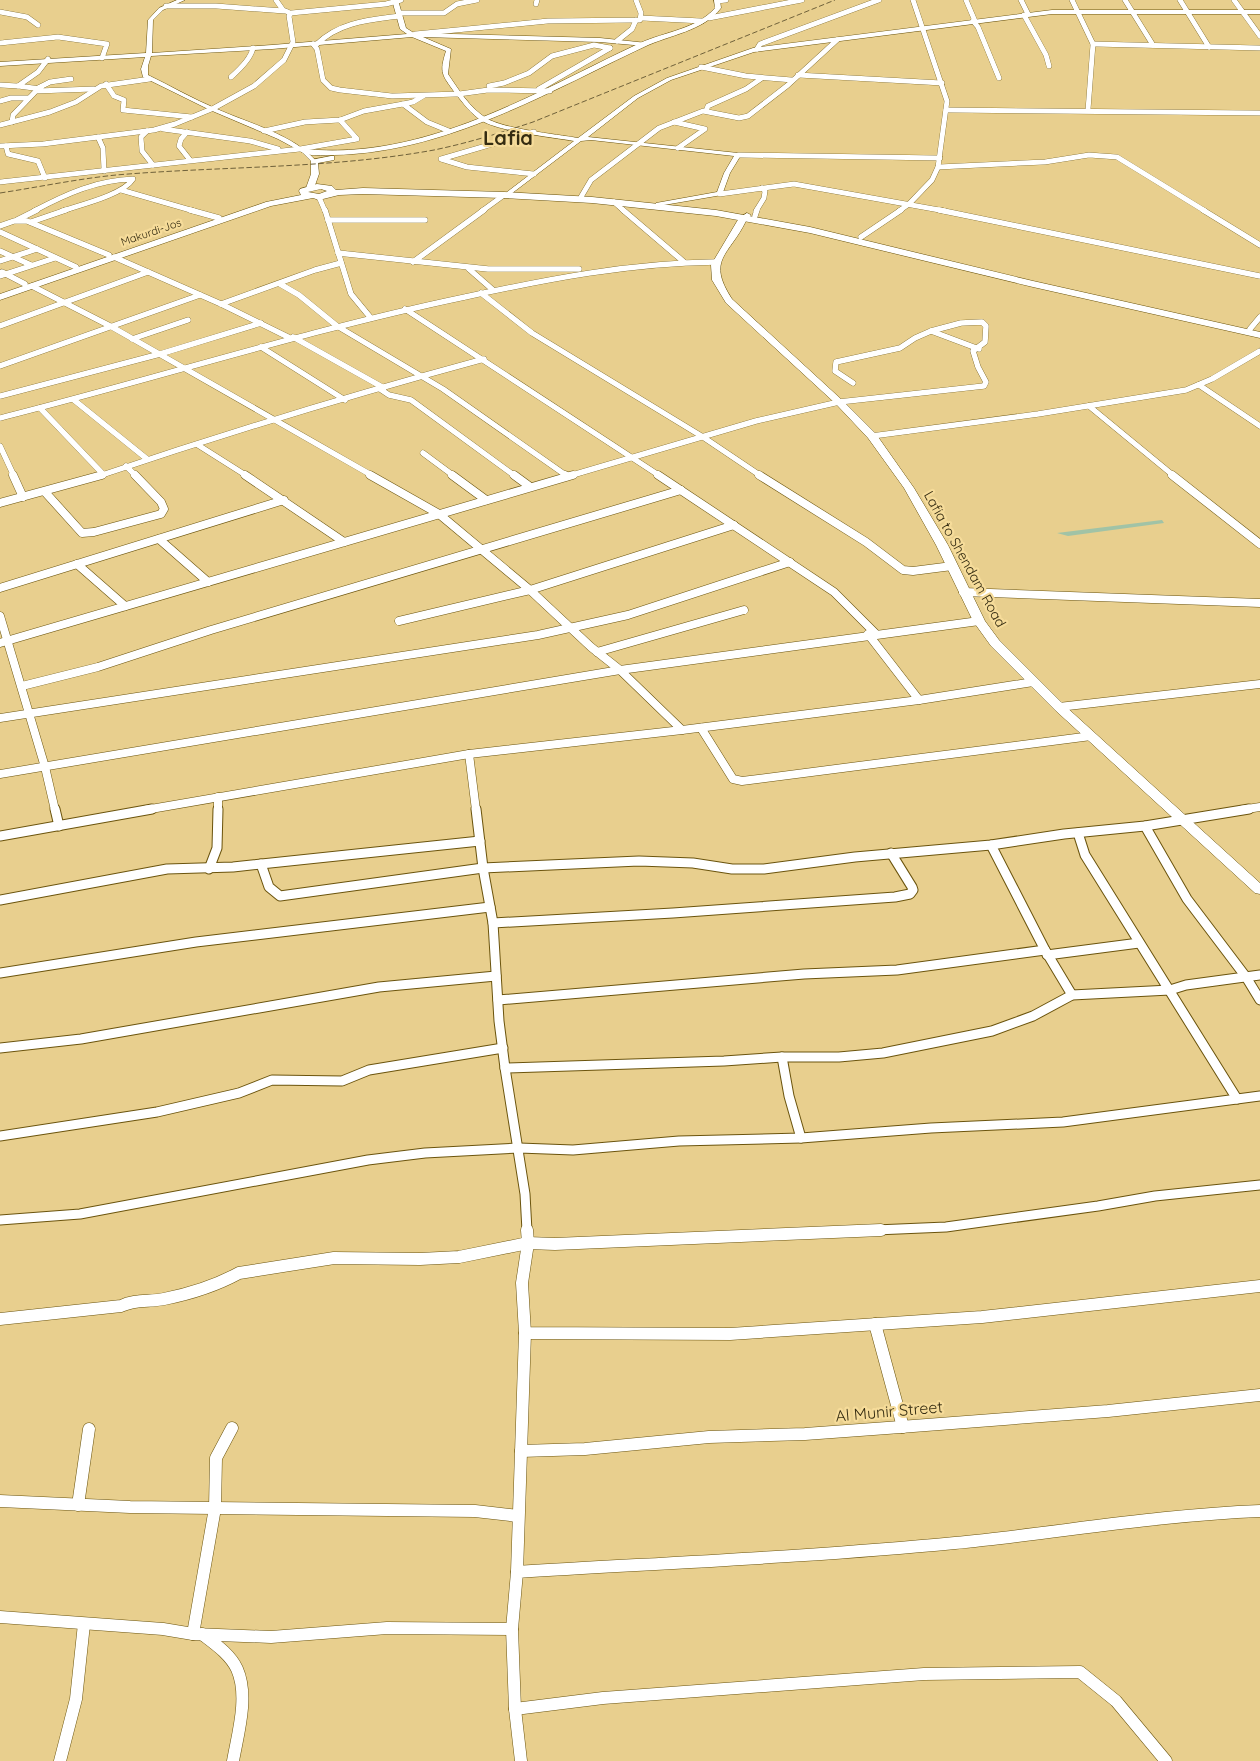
<svg xmlns="http://www.w3.org/2000/svg" width="1260" height="1761" font-family="Quicksand,sans-serif">
<style>
.green{fill:#a1c3a6}
.lines{fill:none;stroke-linecap:round;stroke-linejoin:round}
.street-far4-casing{stroke:#6b540d;stroke-width:5.5}
.street-far3-casing{stroke:#6b540d;stroke-width:6}
.street-far2-casing{stroke:#6b540d;stroke-width:9}
.street-far1-casing{stroke:#6b540d;stroke-width:11}
.street-casing{stroke:#6b540d;stroke-width:13}
.secondary-casing{stroke:#6b540d;stroke-width:1}
.primary-casing{stroke:#6b540d;stroke-width:1}
.highway-casing{stroke:#6b540d;stroke-width:1}
.street-far4{stroke:#fff;stroke-width:5}
.street-far3{stroke:#fff;stroke-width:5.5}
.street-far2{stroke:#fff;stroke-width:8}
.street-far1{stroke:#fff;stroke-width:9}
.street{stroke:#fff;stroke-width:12}
.secondary{fill:#fff;fill-rule:evenodd}
.primary{fill:#fff;fill-rule:evenodd}
.highway{fill:#fff;fill-rule:evenodd}
.rail{stroke:#6f613a;stroke-width:1;stroke-dasharray:5.5 2.5;stroke-linecap:butt}
.labels{text-anchor:middle;stroke-width:4.5;stroke-linejoin:round;paint-order:stroke}
.far-street-label{font-size:11px;fill:#352c11;stroke:#f6dc9a}
.street-label{font-size:14px;fill:#352c11;stroke:#f6dc9a}
.near-street-label{font-size:16px;fill:#352c11;stroke:#f6dc9a}
.far-town-label{font-size:20px;font-weight:bold;fill:#352c11;stroke:#f6dc9a}
</style>
<rect width="100%" height="100%" fill="#e8cf8e"/>
<path class="green" d="M 1162,520 L 1164,523 L 1068,536 L 1057,533 Z"/>
<g class="lines">
<g class="street-far4-casing">
<g id="street-far4">
<path d="M 276,0 L 283,10 L 288,12"/>
<path d="M 966,0 L 975,21"/>
<path d="M 1021,0 L 1028,14"/>
<path d="M 1072,0 L 1093,44 L 1088,110"/>
<path d="M 1125,0 L 1153,45"/>
<path d="M 1180,0 L 1209,47"/>
<path d="M 1234,0 L 1260,36"/>
<path d="M 717,1 L 726,0"/>
<path d="M 536,4 L 537,0"/>
<path d="M 166,6 L 216,6 L 284,11"/>
<path d="M 0,12 L 27,17 L 38,25"/>
<path d="M 399,13 L 444,13 L 457,4 L 477,0"/>
<path d="M 1024,15 L 1046,55 L 1049,66"/>
<path d="M 641,18 L 702,21"/>
<path d="M 709,18 L 802,0"/>
<path d="M 973,21 L 978,27 L 999,78"/>
<path d="M 415,34 L 548,21 L 640,20 L 641,13 L 636,0"/>
<path d="M 617,41 L 632,29 L 636,20"/>
<path d="M 0,43 L 58,37 L 107,44 L 102,58"/>
<path d="M 313,44 L 317,49 L 323,80 L 331,88 L 340,90 L 392,96 L 459,94 L 488,90 L 550,91"/>
<path d="M 317,44 C 339,22 369,20 399,16"/>
<path d="M 1093,44 L 1260,48"/>
<path d="M 757,49 L 760,44 L 879,0"/>
<path d="M 701,67 L 746,76 L 792,80"/>
<path d="M 798,75 L 942,83"/>
<path d="M 231,77 C 239,70 251,58 253,48"/>
<path d="M 106,84 L 114,96 L 124,100 L 123,110 L 192,117"/>
<path d="M 0,85 L 18,86"/>
<path d="M 489,86 L 504,83 L 529,73 L 552,56 L 594,45 L 610,48"/>
<path d="M 38,88 L 50,82 L 71,79"/>
<path d="M 41,89 L 18,86 L 38,72 L 48,59"/>
<path d="M 539,89 L 610,48"/>
<path d="M 423,96 L 413,102 L 403,104 L 427,122 L 449,131"/>
<path d="M 0,101 L 11,98 L 28,98"/>
<path d="M 946,110 L 1260,113"/>
<path d="M 706,111 L 708,106 L 746,89 L 762,78"/>
<path d="M 12,122 L 13,115 L 36,91 L 94,89"/>
<path d="M 674,122 L 705,129 L 678,148"/>
<path d="M 0,125 L 50,112 L 76,102 L 101,86 L 150,79"/>
<path d="M 163,129 L 250,141 L 278,149"/>
<path d="M 147,131 L 141,137 L 142,151 L 153,165"/>
<path d="M 264,131 L 305,122 L 340,120 L 364,111 L 403,104"/>
<path d="M 187,132 L 181,139 L 179,146 L 190,160"/>
<path d="M 534,132 L 441,159 L 467,167 L 534,174"/>
<path d="M 98,137 L 103,148 L 104,171"/>
<path d="M 0,146 L 43,144 L 154,130 L 175,124 L 214,108 L 254,86 L 284,60 L 293,42 L 289,16 L 291,13 L 386,4 L 401,0"/>
<path d="M 6,146 L 8,154 L 38,161 L 45,178"/>
<path d="M 738,155 L 940,158"/>
<path d="M 938,167 L 1045,162 L 1089,155 L 1117,157 L 1205,211"/>
<path d="M 0,182 L 300,149 L 357,139 L 340,120"/>
<path d="M 121,190 L 194,211"/>
<path d="M 720,194 L 794,184 L 945,211"/>
<path d="M 319,197 L 325,211"/>
<path d="M 581,197 L 591,180 L 659,128 L 703,111 L 739,118 L 748,116 L 788,85 L 837,40"/>
<path d="M 614,202 L 624,211"/>
<path d="M 34,211 C 66,194 97,180 133,179 C 123,195 80,205 62,211"/>
<path d="M 482,211 L 504,195"/>
<path d="M 756,211 L 764,198 L 765,191 L 762,188"/>
<path d="M 899,211 L 909,204 L 932,180 L 938,167 L 947,101 L 913,0"/>
</g>
</g>
<g class="street-far3-casing">
<g id="street-far3">
<path d="M 190,210 L 219,218"/>
<path d="M 325,210 L 351,294 L 370,317"/>
<path d="M 623,210 L 684,262"/>
<path d="M 939,210 L 1260,276"/>
<path d="M 1203,210 L 1260,245"/>
<path d="M 755,216 L 757,210"/>
<path d="M 17,220 L 37,210"/>
<path d="M 328,220 L 425,220"/>
<path d="M 31,222 L 66,210"/>
<path d="M 0,226 L 14,221 L 27,221 L 109,255"/>
<path d="M 0,232 L 76,267"/>
<path d="M 861,237 L 901,210"/>
<path d="M 0,251 L 31,265"/>
<path d="M 338,253 L 488,269 L 579,269"/>
<path d="M 114,257 L 221,304 L 290,338"/>
<path d="M 0,261 L 37,249"/>
<path d="M 413,262 L 484,210"/>
<path d="M 469,269 L 493,290"/>
<path d="M 2,272 L 25,284"/>
<path d="M 0,276 L 55,258"/>
<path d="M 280,284 L 299,295 L 337,326 L 443,389 L 567,476"/>
<path d="M 32,286 L 112,327 L 373,476"/>
<path d="M 481,293 L 532,333 L 703,437 L 761,476"/>
<path d="M 221,304 L 315,270 L 341,263"/>
<path d="M 405,309 L 660,476"/>
<path d="M 0,326 L 148,272"/>
<path d="M 1250,329 L 1260,317"/>
<path d="M 931,331 L 979,349"/>
<path d="M 293,337 L 384,388"/>
<path d="M 132,339 L 188,320"/>
<path d="M 261,347 L 345,400"/>
<path d="M 0,366 L 200,295"/>
<path d="M 1199,385 L 1260,426"/>
<path d="M 380,389 L 389,395 L 411,400 L 515,476"/>
<path d="M 0,396 L 160,354 L 261,323"/>
<path d="M 74,400 L 147,459"/>
<path d="M 1089,406 L 1174,476"/>
<path d="M 40,408 L 102,473"/>
<path d="M 0,418 C 155,379 308,330 465,297 C 548,279 630,263 715,262"/>
<path d="M 872,436 L 1038,414 L 1186,390 L 1212,379 L 1260,351"/>
<path d="M 198,445 L 247,476"/>
<path d="M 0,446 L 14,476"/>
<path d="M 423,453 L 454,476"/>
<path d="M 126,466 L 136,476"/>
<path d="M 99,476 C 226,433 355,394 484,359"/>
<path d="M 569,476 L 756,421 L 839,402 L 984,386 L 986,382 L 978,367 L 973,351 L 985,342 L 986,326 L 982,322 L 961,323 L 931,331 L 915,338 L 900,348 L 836,362 L 835,371 L 853,383"/>
</g>
</g>
<g class="street-far2-casing">
<g id="street-far2">
<path d="M 13,475 L 23,497"/>
<path d="M 245,475 L 344,542"/>
<path d="M 370,475 L 439,514 L 530,590 L 591,647 L 620,670 L 682,730"/>
<path d="M 452,475 L 486,500"/>
<path d="M 514,475 L 529,486"/>
<path d="M 565,475 L 567,476"/>
<path d="M 658,475 L 834,592 L 875,633"/>
<path d="M 759,475 L 866,542 L 903,570 L 913,571 L 952,566"/>
<path d="M 1172,475 L 1260,544"/>
<path d="M 45,492 L 82,533 L 94,532 L 161,514 L 164,509 L 161,502 L 135,475"/>
<path d="M 0,503 L 102,475"/>
<path d="M 159,539 L 208,582"/>
<path d="M 77,564 L 125,606"/>
<path d="M 0,588 L 284,500"/>
<path d="M 963,592 L 1260,603"/>
<path d="M 0,616 L 45,767 L 55,810"/>
<path d="M 399,621 L 530,590 L 734,525"/>
<path d="M 868,634 L 919,700"/>
<path d="M 0,643 L 573,475"/>
<path d="M 597,652 L 744,610"/>
<path d="M 22,686 L 98,667 L 211,630 L 681,490"/>
<path d="M 1059,707 L 1260,684"/>
<path d="M 0,718 L 538,635 L 628,615 L 790,562"/>
<path d="M 701,728 L 733,779 L 742,781 L 1091,736"/>
<path d="M 469,754 L 476,810"/>
<path d="M 0,774 L 620,670 L 979,621"/>
<path d="M 145,810 L 469,754 L 682,730 L 919,700 L 1033,682"/>
<path d="M 218,810 L 218,797"/>
<path d="M 1241,810 L 1260,807"/>
</g>
</g>
<g class="street-far1-casing">
<g id="street-far1">
<path d="M 55,809 L 59,826"/>
<path d="M 476,809 L 483,868 L 493,923 L 499,1021 L 505,1068 L 724,1061 L 782,1057 L 839,1057 L 883,1053 L 992,1031 L 1033,1016 L 1072,995 L 1170,990 L 1186,985 L 1260,975"/>
<path d="M 1145,826 L 1187,899 L 1246,977 L 1260,1000"/>
<path d="M 1078,833 L 1085,855 L 1237,1099"/>
<path d="M 0,836 L 152,809"/>
<path d="M 991,845 L 1045,950 L 1072,995"/>
<path d="M 261,864 L 269,887 L 280,896 L 483,868 L 639,861 L 693,863 L 732,869 L 764,869 L 855,857 L 991,845 L 1064,834 L 1145,826 L 1249,809"/>
<path d="M 209,869 L 217,848 L 218,809"/>
<path d="M 0,900 L 167,869 L 233,867 L 480,841"/>
<path d="M 493,923 L 673,913 L 895,897 L 910,894 L 913,890 L 912,887 L 891,853"/>
<path d="M 1047,955 L 1139,943"/>
<path d="M 0,973 L 196,942 L 490,907"/>
<path d="M 498,1000 L 804,974 L 897,970 L 1045,950"/>
<path d="M 0,1048 L 81,1039 L 379,987 L 496,976"/>
<path d="M 782,1057 L 789,1096 L 801,1138"/>
<path d="M 505,1068 L 525,1194 L 527,1231"/>
<path d="M 0,1136 L 157,1112 L 239,1093 L 272,1080 L 342,1081 L 369,1070 L 503,1048"/>
<path d="M 0,1220 L 80,1214 L 368,1160 L 425,1153 L 519,1148 L 573,1150 L 679,1141 L 801,1138 L 931,1128 L 1063,1122 L 1260,1096"/>
<path d="M 852,1231 L 946,1227 L 1098,1206 L 1155,1196 L 1260,1185"/>
</g>
</g>
<g class="street-casing">
<g id="street">
<path d="M 527,1230 L 528,1243 L 522,1283 L 525,1333 L 730,1334 L 982,1317 L 1260,1286"/>
<path d="M 0,1319 L 121,1306 C 135,1299 149,1302 164,1299 C 189,1294 217,1285 239,1273 L 334,1258 L 420,1259 L 459,1257 L 528,1243 L 555,1244 L 881,1230"/>
<path d="M 875,1324 L 903,1427"/>
<path d="M 521,1451 L 585,1449 L 709,1437 L 805,1434 L 887,1428 L 1108,1411 L 1260,1395"/>
<path d="M 0,1501 L 130,1507 L 475,1511 L 518,1516"/>
<path d="M 78,1505 L 89,1429"/>
<path d="M 517,1572 L 525,1333"/>
<path d="M 0,1617 L 163,1629 L 193,1634 L 271,1637 L 387,1628 L 512,1629 L 517,1572 C 663,1563 809,1557 955,1543 C 1057,1533 1158,1515 1260,1511"/>
<path d="M 512,1629 L 515,1709 L 521,1761"/>
<path d="M 193,1634 L 215,1508 L 216,1458 L 232,1428"/>
<path d="M 202,1634 C 215,1644 230,1654 237,1669 C 249,1696 238,1733 233,1761"/>
<path d="M 515,1709 L 603,1698 L 924,1674 L 1080,1672 L 1116,1701 L 1166,1761"/>
<path d="M 60,1761 L 76,1699 L 84,1624"/>
</g>
</g>
<g class="secondary-casing">
<path id="secondary" d="M 177,0 L 185,0 L 163,10 L 153,20 L 152,53 L 272,45 L 407,34 L 400,29 L 392,0 L 398,0 L 406,28 L 414,33 L 600,38 L 647,43 L 645,46 L 600,42 L 423,37 L 451,49 L 448,74 C 459,90 469,107 486,118 C 504,129 555,134 578,138 L 634,96 L 667,78 L 753,48 L 1052,10 L 1260,10 L 1260,14 L 1052,14 L 754,52 L 671,80 L 638,98 L 588,137 L 738,153 L 741,155 L 730,173 L 722,195 L 658,206 L 656,205 L 656,203 L 717,192 L 724,173 L 734,156 L 591,140 L 581,141 L 511,194 L 507,194 L 507,192 L 574,141 C 550,137 502,132 482,121 C 471,114 463,103 455,93 C 442,75 439,73 446,51 L 412,37 L 272,49 L 151,56 L 148,66 L 148,75 C 171,86 193,99 217,109 C 248,123 295,135 317,162 L 314,164 L 302,152 L 278,139 L 210,110 L 143,77 L 141,69 L 145,57 L 0,66 L 0,62 L 146,53 L 148,20 L 159,8 Z"/>
</g>
<g class="primary-casing">
<g id="primary">
<path d="M 714,0 L 720,0 L 721,8 C 704,31 669,35 644,47 C 546,93 445,153 333,155 C 324,155 308,157 300,151 L 304,149 C 425,161 535,92 640,43 C 664,32 697,29 715,8 Z"/>
<path d="M 331,156 L 334,156 L 334,160 L 318,163 L 319,174 L 314,188 L 307,190 L 306,188 L 311,174 L 311,160 Z"/>
<path d="M 747,213 L 751,215 L 746,221 C 729,256 706,259 732,299 L 842,400 L 876,434 L 914,488 L 948,545 L 985,621 L 999,640 L 1063,704 L 1260,883 L 1260,894 L 1255,893 L 1055,710 L 991,646 L 973,621 L 936,545 L 904,488 L 868,438 L 836,404 L 726,303 L 712,280 L 711,265 L 739,218 Z"/>
</g>
</g>
<g class="highway-casing">
<path id="highway" d="M 317,184 L 332,186 L 336,190 L 363,188 L 504,192 L 592,197 L 716,210 L 810,227 L 1033,281 L 1260,332 L 1260,338 L 1033,287 L 810,233 L 716,216 L 592,203 L 504,198 L 363,194 L 339,195 L 319,200 L 313,198 L 271,206 L 0,300 L 0,294 L 266,202 L 301,195 L 299,191 L 300,189 ZM 321,189 L 327,191 L 319,194 L 308,192 Z"/>
</g>
<use href="#street-far4" class="street-far4"/>
<use href="#street-far3" class="street-far3"/>
<use href="#street-far2" class="street-far2"/>
<use href="#street-far1" class="street-far1"/>
<use href="#street" class="street"/>
<use href="#secondary" class="secondary"/>
<use href="#primary" class="primary"/>
<use href="#highway" class="highway"/>
<path class="rail" d="M 0,193 C 39,187 77,179 116,175 C 222,166 330,169 434,150 C 468,143 500,133 533,122 L 835,0"/>
</g>
<g class="labels">
<g class="far-street-label">
<text transform="translate(151 232) rotate(-19)" y="4">Makurdi-Jos</text>
</g>
<g class="street-label">
<text transform="translate(965 559) rotate(61)" y="5">Lafia to Shendam Road</text>
</g>
<g class="near-street-label">
<text transform="translate(889 1411) rotate(-5)" y="6">Al Munir Street</text>
</g>
<g class="far-town-label">
<text x="508" y="145">Lafia</text>
</g>
</g>
</svg>
